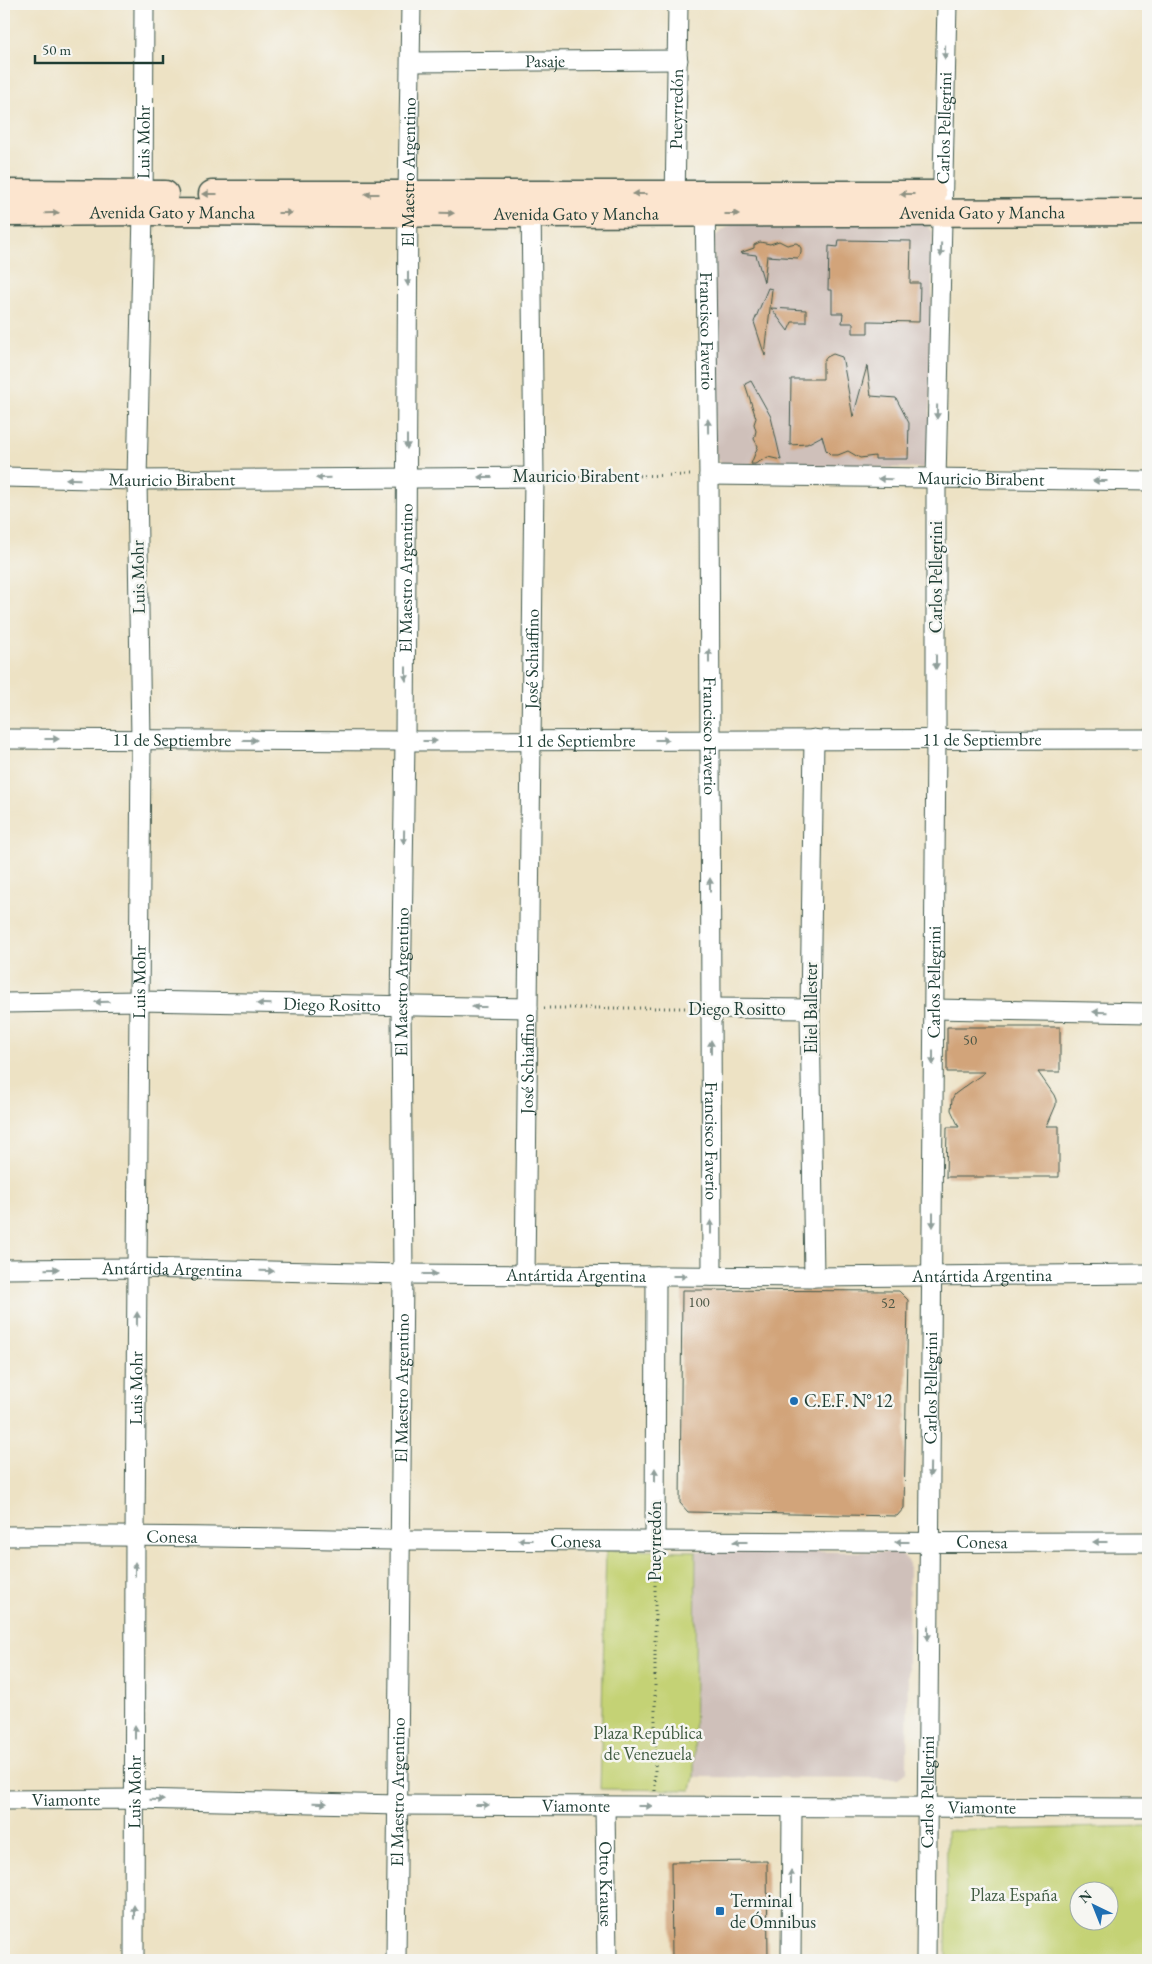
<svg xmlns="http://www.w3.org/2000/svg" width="1152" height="1964" font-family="'EB Garamond',serif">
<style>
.industrial{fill:#cfc0ba}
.green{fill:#c4d274;stroke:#728854;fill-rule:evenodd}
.building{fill:#d2a47a}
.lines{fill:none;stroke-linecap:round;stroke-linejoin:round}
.street-casing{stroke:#3e564a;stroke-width:21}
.secondary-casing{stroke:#3e564a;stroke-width:29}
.path{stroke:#3e564a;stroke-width:3;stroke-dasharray:1 4;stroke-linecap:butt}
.street{stroke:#fff;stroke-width:19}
.secondary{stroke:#fce5cf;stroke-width:26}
.oneway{fill:#8f9e9a}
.oneway2{fill:#8e9182}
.poi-dot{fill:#1f6fb2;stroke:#f6f6f2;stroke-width:2}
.labels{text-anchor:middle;stroke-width:5;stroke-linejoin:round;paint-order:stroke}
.number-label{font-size:15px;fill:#4c5746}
.street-label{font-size:18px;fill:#1f3d34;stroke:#f6f6f2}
.poi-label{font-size:18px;fill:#1f3d34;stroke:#f6f6f2;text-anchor:start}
.park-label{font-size:18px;fill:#405b41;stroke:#f6f6f2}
</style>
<rect width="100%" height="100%" fill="#f6f6f2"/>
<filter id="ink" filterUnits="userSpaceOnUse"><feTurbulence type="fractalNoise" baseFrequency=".02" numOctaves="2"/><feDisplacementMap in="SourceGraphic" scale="10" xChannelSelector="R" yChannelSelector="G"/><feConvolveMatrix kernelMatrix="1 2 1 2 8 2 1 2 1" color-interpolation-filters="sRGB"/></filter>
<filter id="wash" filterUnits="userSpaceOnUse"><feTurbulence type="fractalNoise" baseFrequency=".0096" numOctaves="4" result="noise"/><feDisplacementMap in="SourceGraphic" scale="20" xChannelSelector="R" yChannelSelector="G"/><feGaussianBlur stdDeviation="1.12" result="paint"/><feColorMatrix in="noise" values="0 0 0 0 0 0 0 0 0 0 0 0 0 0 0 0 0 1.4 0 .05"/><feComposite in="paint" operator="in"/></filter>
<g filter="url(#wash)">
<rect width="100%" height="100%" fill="#ede2c4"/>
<g class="industrial">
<path d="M 734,222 L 924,222 L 933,232 L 929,459 L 924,468 L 723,466 L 715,455 L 714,237 Z"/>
<path d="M 696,1551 L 900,1552 L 909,1562 L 907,1771 L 899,1778 L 694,1777 Z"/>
</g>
<g class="green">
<path d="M 606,1550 L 696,1551 L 694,1777 L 691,1790 L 600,1789 Z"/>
<path d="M 1148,1826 L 1148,1960 L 946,1960 L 947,1831 ZM 1080,1892 L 1110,1892 L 1110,1922 L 1080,1922 Z"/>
</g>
<g id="blocks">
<g class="building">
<path d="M 839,240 L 911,241 L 910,283 L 920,283 L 919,322 L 868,321 L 868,333 L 853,333 L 853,323 L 842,323 L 843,313 L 832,313 L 832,290 L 828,290 L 829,246 L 838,247 Z"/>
<path d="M 779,241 L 787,245 L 796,243 L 798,244 L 801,248 L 801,253 L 798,258 L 767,256 L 764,282 L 756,255 L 740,253 L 754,248 L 754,245 L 760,242 L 770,244 Z"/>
<path d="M 768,288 L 772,289 L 765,356 L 754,322 Z"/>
<path d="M 771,308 L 806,310 L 806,322 L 792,322 L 788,331 Z"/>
<path d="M 833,354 L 842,357 L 843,361 L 853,417 L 867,366 L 871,396 L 896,398 L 909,423 L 908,459 L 875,459 L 875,456 L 860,458 L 848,451 L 838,455 L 831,455 L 826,450 L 822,436 L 807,444 L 790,445 L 791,379 L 823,379 L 823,362 L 827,357 Z"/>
<path d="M 751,381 L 771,417 L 781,460 L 768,457 L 755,464 L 751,464 L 758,446 L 754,439 L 756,431 L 754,424 L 756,418 L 745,384 Z"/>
<path d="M 947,1027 L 1060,1027 L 1060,1072 L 1038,1072 L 1054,1095 L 1056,1100 L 1056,1105 L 1047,1126 L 1059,1126 L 1059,1177 L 946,1177 L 947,1127 L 959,1127 L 951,1110 L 952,1099 L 955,1094 L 985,1072 L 947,1072 Z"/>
<path d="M 682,1290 L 899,1291 L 908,1300 L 904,1508 L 897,1516 L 688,1512 L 680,1503 Z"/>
<path d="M 767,1861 L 768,1960 L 672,1960 L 671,1862 Z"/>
</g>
</g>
</g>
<g filter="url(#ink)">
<use href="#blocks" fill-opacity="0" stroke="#3e564a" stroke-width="1"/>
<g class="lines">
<g class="street-casing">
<g id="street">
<path id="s1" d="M 411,62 L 678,60"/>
<path id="s2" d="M 705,202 L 709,475 L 712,1276"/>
<path id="s3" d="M 675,205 L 678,4"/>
<path id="s4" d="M 709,475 L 1148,481"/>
<path id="s5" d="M 4,477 L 137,480 L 534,477"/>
<path id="s6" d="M 4,739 L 405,741 L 1148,739"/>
<path d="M 814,739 L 810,1009 L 814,1277"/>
<path id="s7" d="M 4,1003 L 139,1001 L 528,1008"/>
<path d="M 711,1008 L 810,1009"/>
<path d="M 934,1009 L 1148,1013"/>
<path id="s8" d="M 4,1269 L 137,1268 L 403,1274 L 814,1277 L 1148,1274"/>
<path id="s9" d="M 525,1275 L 534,477 L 531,202"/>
<path id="s10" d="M 4,1536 C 136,1535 268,1538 401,1540 C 650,1542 899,1543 1148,1542"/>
<path d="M 655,1541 L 656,1276"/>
<path id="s11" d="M 4,1800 L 135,1799 L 398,1805 L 1148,1808"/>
<path id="s12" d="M 605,1806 L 607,1960"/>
<path id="s13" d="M 134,1960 L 135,1535 L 141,740 L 137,480 L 143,212 L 144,4"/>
<path id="s14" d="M 396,1960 L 403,1274 L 401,1007 L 405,741 L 408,194 L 411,4"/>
<path d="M 791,1960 L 792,1807"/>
<path id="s15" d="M 926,1960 L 936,739 L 936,480 L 947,4"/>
</g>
</g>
<g class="secondary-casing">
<g id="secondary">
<path d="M 4,193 L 165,194"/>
<path d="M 212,194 L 933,194"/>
<path id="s16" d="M 4,213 L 143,212 L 531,214 L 1148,212"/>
</g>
</g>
<g class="path">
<path d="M 549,477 L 693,475"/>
<path d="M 544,1008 L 695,1008"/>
<path d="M 655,1791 L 655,1559"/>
</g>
<use href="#street" class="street"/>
<use href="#secondary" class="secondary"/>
</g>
<defs><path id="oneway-solid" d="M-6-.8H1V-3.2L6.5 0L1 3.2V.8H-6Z" transform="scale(1.25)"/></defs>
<g class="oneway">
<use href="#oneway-solid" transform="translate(945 52) rotate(91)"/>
<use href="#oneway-solid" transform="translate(941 250) rotate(91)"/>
<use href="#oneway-solid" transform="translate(408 279) rotate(90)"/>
<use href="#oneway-solid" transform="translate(937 412) rotate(91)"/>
<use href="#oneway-solid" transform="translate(708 426) rotate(-91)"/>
<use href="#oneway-solid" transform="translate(407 442) rotate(90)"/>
<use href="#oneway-solid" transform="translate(485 477) rotate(180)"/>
<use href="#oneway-solid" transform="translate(323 478) rotate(179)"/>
<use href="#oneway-solid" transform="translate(73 479) rotate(-179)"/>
<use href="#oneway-solid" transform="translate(885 479) rotate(-179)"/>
<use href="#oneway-solid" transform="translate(1100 481) rotate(-180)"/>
<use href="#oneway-solid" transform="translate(709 656) rotate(-90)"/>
<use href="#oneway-solid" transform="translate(936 662) rotate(90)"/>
<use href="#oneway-solid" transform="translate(406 674) rotate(90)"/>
<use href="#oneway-solid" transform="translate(52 739)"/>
<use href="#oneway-solid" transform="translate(250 740)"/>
<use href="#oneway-solid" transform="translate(662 740)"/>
<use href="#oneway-solid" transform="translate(430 741)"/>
<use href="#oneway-solid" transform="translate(404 837) rotate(91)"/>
<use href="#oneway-solid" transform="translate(710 885) rotate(-90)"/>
<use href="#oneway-solid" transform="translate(102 1002) rotate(179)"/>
<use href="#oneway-solid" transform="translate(264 1004) rotate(-179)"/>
<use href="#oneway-solid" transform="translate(479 1007) rotate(-180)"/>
<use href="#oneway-solid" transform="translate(1100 1012) rotate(-179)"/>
<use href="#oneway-solid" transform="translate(711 1047) rotate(-90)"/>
<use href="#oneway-solid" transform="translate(933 1058) rotate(90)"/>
<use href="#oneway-solid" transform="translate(933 1220) rotate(90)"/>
<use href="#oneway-solid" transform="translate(711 1227) rotate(-90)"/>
<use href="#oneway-solid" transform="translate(52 1269) rotate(-1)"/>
<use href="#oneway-solid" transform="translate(267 1271) rotate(1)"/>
<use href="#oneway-solid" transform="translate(430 1274)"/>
<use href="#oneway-solid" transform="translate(680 1276)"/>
<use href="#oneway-solid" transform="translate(137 1319) rotate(-89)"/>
<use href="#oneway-solid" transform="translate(930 1470) rotate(91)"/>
<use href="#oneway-solid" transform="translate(655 1475) rotate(-90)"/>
<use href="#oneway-solid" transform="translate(525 1540) rotate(-180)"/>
<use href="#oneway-solid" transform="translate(740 1542) rotate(-180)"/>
<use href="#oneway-solid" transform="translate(902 1542) rotate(-180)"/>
<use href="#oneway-solid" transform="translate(1100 1542) rotate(180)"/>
<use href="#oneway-solid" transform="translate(135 1569) rotate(-90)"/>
<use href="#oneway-solid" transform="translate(928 1633) rotate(90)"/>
<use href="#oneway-solid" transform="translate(135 1732) rotate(-90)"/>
<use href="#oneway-solid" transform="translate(157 1800) rotate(1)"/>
<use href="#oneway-solid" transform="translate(320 1803) rotate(1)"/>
<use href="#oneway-solid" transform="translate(482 1805)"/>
<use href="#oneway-solid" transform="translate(645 1806)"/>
<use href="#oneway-solid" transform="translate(791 1877) rotate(-90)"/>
<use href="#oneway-solid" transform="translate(134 1912) rotate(-90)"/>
</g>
<g class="oneway2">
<use href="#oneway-solid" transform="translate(210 194) rotate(-180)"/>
<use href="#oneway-solid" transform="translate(372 194) rotate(-180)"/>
<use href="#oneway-solid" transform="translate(640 194) rotate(-180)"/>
<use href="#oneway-solid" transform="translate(907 194) rotate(180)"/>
<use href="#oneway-solid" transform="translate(52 213) rotate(-1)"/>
<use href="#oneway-solid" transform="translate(285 213)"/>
<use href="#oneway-solid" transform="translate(447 213) rotate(1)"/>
<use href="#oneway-solid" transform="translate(732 214)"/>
</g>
</g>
<g class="poi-dot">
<circle cx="794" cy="1401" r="5"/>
<rect x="715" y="1906" width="10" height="10" rx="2.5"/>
</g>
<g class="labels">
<g class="number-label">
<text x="970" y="1045">50</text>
<text x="699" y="1307">100</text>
<text x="888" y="1308">52</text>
</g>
<g class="street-label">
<text dy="6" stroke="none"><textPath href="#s1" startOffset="134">Pasaje</textPath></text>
<text dy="6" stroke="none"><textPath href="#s3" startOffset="96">Pueyrredón</textPath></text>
<text dy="6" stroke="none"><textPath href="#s15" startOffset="1832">Carlos Pellegrini</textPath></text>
<text dy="6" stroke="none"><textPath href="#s13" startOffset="1818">Luis Mohr</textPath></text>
<text dy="6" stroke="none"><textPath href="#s14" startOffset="1788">El Maestro Argentino</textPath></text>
<text dy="6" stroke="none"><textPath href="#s16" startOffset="978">Avenida Gato y Mancha</textPath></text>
<text dy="6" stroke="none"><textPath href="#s16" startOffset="168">Avenida Gato y Mancha</textPath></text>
<text dy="6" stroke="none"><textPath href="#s16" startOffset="572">Avenida Gato y Mancha</textPath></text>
<text dy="6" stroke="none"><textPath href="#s2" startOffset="129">Francisco Faverio</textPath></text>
<text x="576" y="482">Mauricio Birabent</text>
<text dy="6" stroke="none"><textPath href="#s5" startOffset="168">Mauricio Birabent</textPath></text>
<text dy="6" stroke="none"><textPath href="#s4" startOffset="272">Mauricio Birabent</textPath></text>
<text transform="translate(138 577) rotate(-91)" y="6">Luis Mohr</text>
<text dy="6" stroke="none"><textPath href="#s14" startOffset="1382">El Maestro Argentino</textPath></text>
<text transform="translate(936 577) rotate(-90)" y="6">Carlos Pellegrini</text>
<text dy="6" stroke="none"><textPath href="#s9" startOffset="616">José Schiaffino</textPath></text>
<text dy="6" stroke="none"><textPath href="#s2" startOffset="534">Francisco Faverio</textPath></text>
<text dy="6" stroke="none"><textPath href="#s6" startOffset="978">11 de Septiembre</textPath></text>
<text dy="6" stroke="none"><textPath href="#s6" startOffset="168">11 de Septiembre</textPath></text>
<text dy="6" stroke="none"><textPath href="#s6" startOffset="572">11 de Septiembre</textPath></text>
<text dy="6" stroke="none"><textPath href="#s13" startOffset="978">Luis Mohr</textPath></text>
<text dy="6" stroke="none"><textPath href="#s14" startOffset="978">El Maestro Argentino</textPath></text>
<text dy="6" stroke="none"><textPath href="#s15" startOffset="978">Carlos Pellegrini</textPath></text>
<text dy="6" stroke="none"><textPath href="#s7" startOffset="328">Diego Rositto</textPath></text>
<text transform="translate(811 1008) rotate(-90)" y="6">Eliel Ballester</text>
<text x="737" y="1015">Diego Rositto</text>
<text dy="6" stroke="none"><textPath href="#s9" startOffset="211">José Schiaffino</textPath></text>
<text dy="6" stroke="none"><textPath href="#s2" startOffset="939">Francisco Faverio</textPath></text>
<text dy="6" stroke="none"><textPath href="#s8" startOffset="168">Antártida Argentina</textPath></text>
<text dy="6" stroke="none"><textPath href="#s8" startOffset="572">Antártida Argentina</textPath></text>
<text dy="6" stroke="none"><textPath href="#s8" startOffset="978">Antártida Argentina</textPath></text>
<text dy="6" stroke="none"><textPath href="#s13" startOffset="572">Luis Mohr</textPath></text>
<text dy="6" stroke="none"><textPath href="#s14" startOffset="572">El Maestro Argentino</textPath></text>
<text dy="6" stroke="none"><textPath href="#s15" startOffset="572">Carlos Pellegrini</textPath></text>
<text dy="6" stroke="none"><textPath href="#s10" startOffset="168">Conesa</textPath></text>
<text dy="6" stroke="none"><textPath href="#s10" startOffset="572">Conesa</textPath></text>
<text transform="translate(655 1541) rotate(-90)" y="6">Pueyrredón</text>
<text dy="6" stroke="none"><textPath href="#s10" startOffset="978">Conesa</textPath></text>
<text dy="6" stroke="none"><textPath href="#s13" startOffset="168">Luis Mohr</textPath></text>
<text dy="6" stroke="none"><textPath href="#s14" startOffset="168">El Maestro Argentino</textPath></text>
<text dy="6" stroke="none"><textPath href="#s15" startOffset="168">Carlos Pellegrini</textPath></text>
<text dy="6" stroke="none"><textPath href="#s11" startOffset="62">Viamonte</textPath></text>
<text dy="6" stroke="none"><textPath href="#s11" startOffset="572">Viamonte</textPath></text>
<text dy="6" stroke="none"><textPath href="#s11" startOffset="978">Viamonte</textPath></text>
<text dy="6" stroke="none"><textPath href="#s12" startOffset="78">Otto Krause</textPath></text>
</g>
<g class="poi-label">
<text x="804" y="1407">C.E.F. N° 12</text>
<text x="730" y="1907">Terminal<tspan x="730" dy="21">de Ómnibus</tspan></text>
</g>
<g class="park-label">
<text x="648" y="1739">Plaza República<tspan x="648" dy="21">de Venezuela</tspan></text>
<text x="1014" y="1901">Plaza España</text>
</g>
</g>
<rect width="1152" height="1964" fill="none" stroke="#f6f6f2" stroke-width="20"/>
<g transform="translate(1094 1906) rotate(317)"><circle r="24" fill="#f6f6f2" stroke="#a0aca6"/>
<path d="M0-4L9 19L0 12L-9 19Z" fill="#1f6fb2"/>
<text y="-8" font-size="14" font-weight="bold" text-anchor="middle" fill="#1f3d34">N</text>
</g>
<path d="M35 55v8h128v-8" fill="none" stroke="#1f3d34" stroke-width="2.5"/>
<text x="42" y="55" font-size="15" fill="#1f3d34" stroke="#f6f6f2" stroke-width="4" paint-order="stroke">50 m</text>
</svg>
